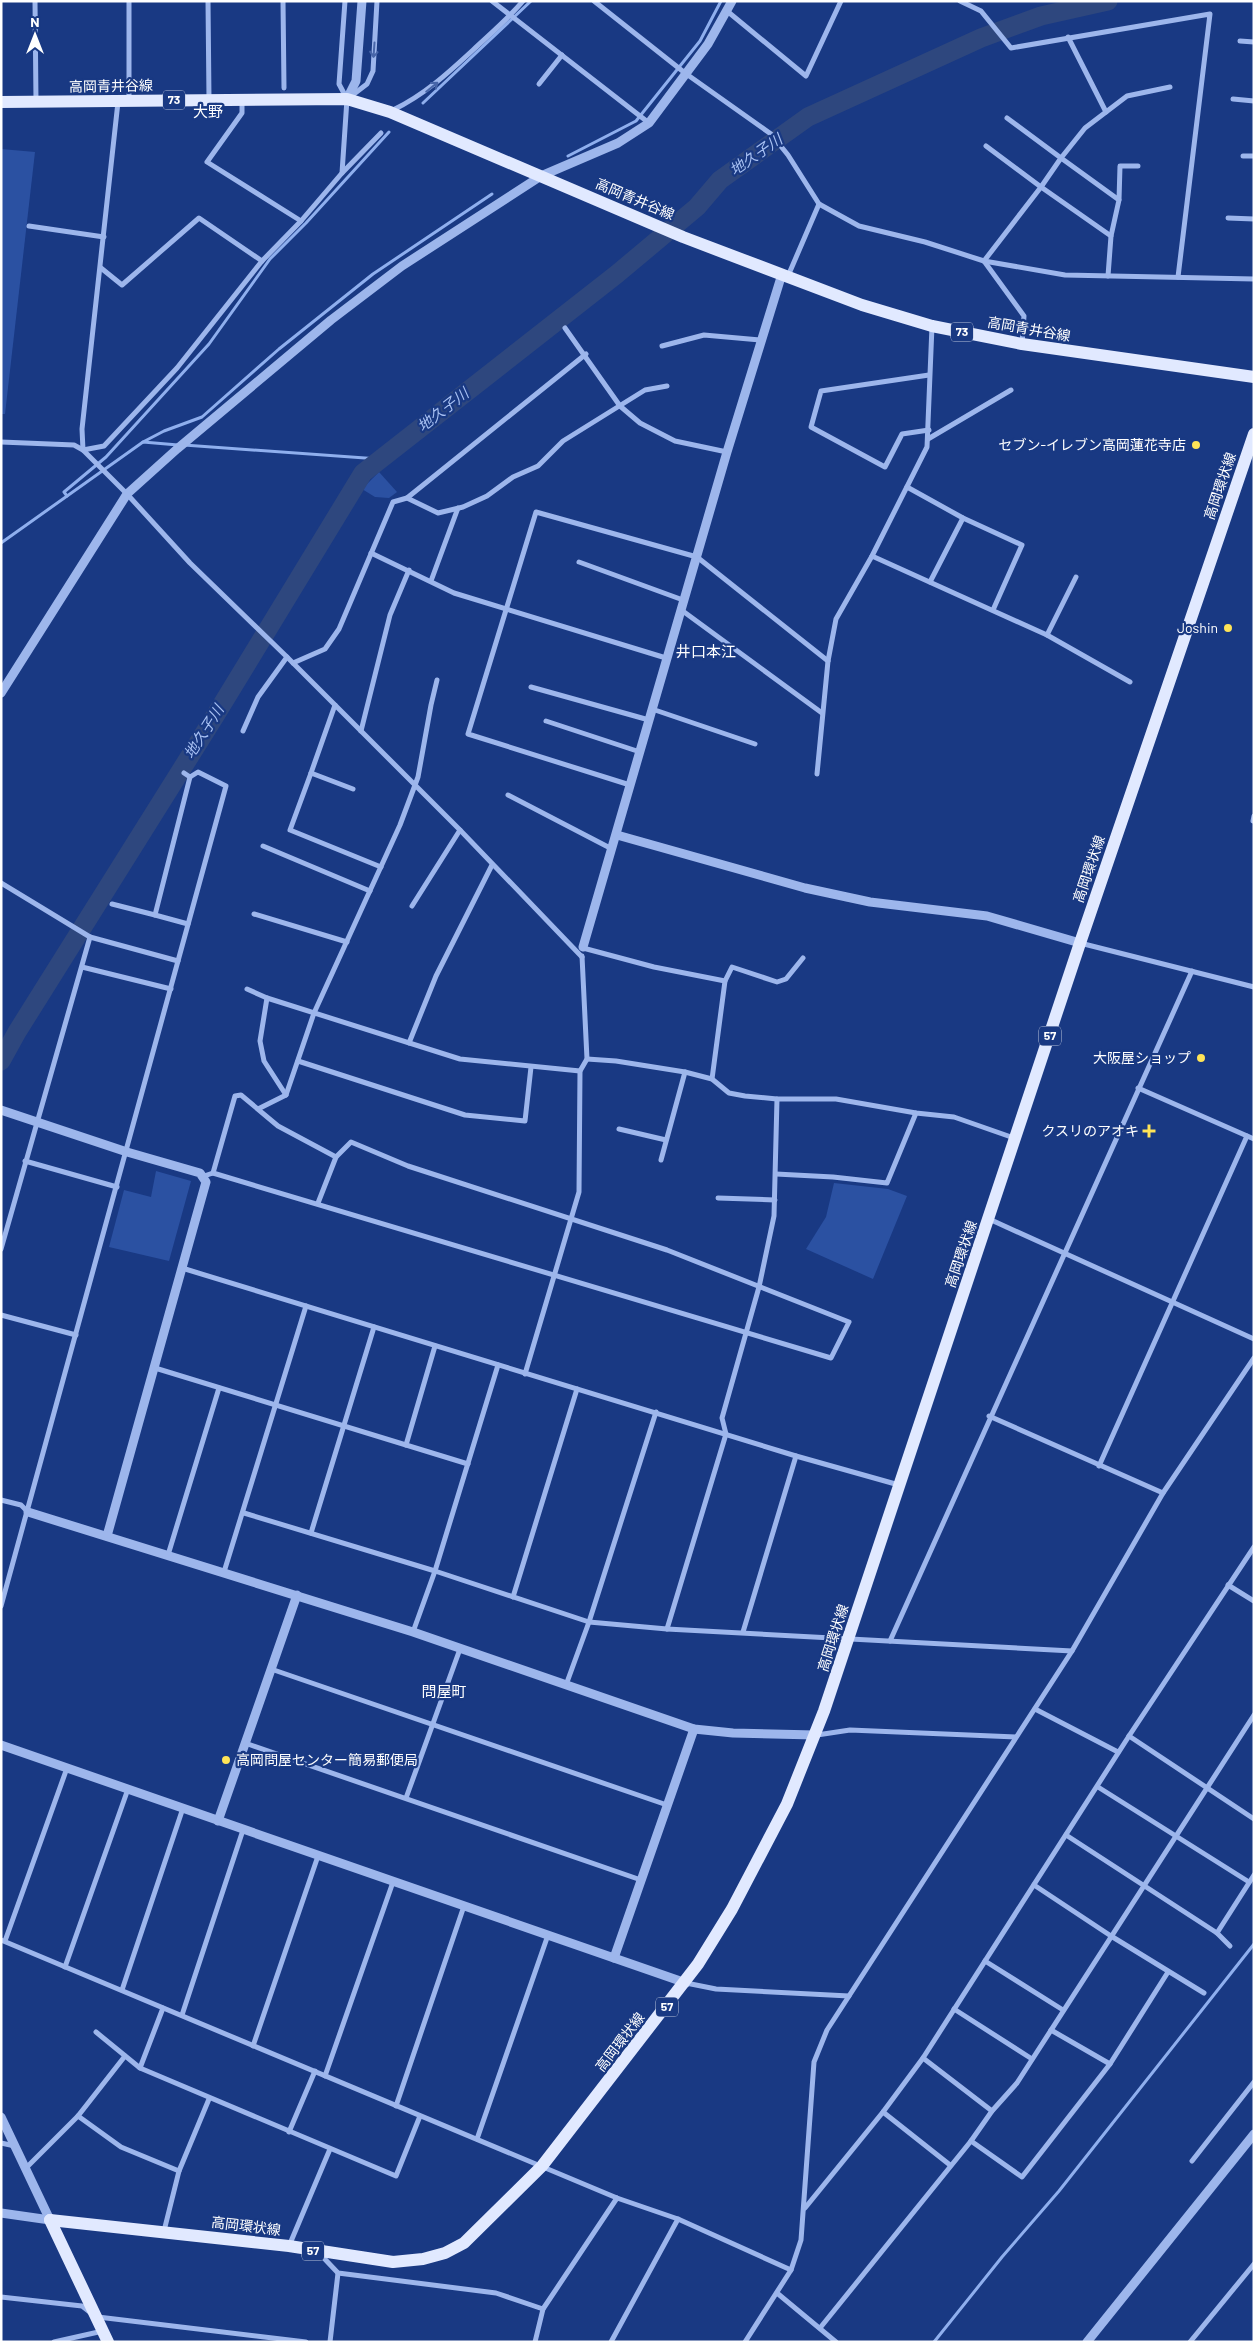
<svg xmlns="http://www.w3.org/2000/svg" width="1255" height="2343" font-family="Barlow,'Noto Sans JP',sans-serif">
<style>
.park{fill:#2b51a2}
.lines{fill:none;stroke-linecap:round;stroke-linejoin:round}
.stream{stroke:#8fafee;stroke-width:3}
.river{stroke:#2e477e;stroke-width:19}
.minor{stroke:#9db6ec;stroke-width:5}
.tertiary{stroke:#9db6ec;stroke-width:9}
.primary{stroke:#e1e9ff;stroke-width:12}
.oneway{stroke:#4765a8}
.poi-dot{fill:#ffe457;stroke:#193983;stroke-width:2}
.labels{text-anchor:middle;stroke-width:4.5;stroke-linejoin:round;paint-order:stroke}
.shield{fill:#193983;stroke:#bac4da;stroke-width:1}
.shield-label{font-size:12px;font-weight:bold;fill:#fff}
.street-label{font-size:14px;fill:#fff;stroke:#193983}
.poi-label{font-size:14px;fill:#fff;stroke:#193983;text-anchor:end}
.neighbourhood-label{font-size:15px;fill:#fff;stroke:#193983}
.water-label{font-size:15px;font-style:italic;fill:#a8c1f3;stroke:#193983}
</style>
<rect width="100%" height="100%" fill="#193983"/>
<g class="park">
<path d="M 1,149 L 35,152 L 5,414 L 1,414 Z"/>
<path d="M 379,472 L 397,492 L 389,498 L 375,497 L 362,489 Z"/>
<path d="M 156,1171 L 191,1181 L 169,1261 L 109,1247 L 124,1190 L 151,1197 Z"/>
<path d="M 834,1183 L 888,1189 L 907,1196 L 873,1279 L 806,1249 L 826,1217 Z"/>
</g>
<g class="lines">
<g class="stream">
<path d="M 423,103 L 531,1"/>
<path d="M 568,156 L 636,121 L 700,41 L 721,1"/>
<path d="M 143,442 L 164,431 L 202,417 L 279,349 L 373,274 L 492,194"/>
<path d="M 184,445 L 379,459"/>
<path d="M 67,496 L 64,492 L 106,457 L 209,344 L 270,259 L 306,223 L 389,132"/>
<path d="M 1,543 L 143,442 L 178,445"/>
<path d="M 934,2342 L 1002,2257 L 1059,2191 L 1254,1944"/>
</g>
<path class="river" d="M 1,1061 L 17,1032 L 215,716 L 363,473 L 617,274 L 697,207 L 720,180 L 808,117 L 981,38 L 1041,16 L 1108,1"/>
<g class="minor">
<path d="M 35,1 L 36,102"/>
<path d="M 129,1 L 129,101"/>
<path d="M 208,1 L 209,99"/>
<path d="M 283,1 L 284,88"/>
<path d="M 492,1 L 649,123"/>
<path d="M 594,1 L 685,73 L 771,134 L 788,155 L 819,204 L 859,226 L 925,242 L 984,261 L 1065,275 L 1254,279"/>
<path d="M 960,1 L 981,11 L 1011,48 L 1210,14 L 1178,277"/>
<path d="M 727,11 L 806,76 L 841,1"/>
<path d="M 1068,37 L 1106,112"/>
<path d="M 1240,41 L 1254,42"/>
<path d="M 539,84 L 562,55"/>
<path d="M 350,97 L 367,84 L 373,71 L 377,1"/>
<path d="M 1233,99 L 1254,101"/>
<path d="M 242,100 L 242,113 L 207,162 L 301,221"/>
<path d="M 393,110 C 424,95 447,74 473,50 C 490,34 508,19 523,1"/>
<path d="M 986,146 L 1041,187 L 1061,158 L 1007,118"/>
<path d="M 1243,156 L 1254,156"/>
<path d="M 342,173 L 381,133"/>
<path d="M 1119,200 L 1120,166 L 1138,166"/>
<path d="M 1228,218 L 1254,219"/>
<path d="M 29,226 L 104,237"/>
<path d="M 1111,236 L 1119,200 L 1061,158 L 1085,128 L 1127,96 L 1170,87"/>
<path d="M 984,261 L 1041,187 L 1111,236 L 1108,276"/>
<path d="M 984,261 L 1024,316 L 1022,344"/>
<path d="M 101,268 L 122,285 L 199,218 L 262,261"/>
<path d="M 788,276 L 819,204"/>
<path d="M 565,328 L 620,406 L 640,423 L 675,441 L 727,452"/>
<path d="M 662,346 L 704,335 L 760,340"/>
<path d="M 929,430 L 902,434 L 885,467 L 811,427 L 821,391 L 929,375"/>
<path d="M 928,439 L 1011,390"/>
<path d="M 1,442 L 74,445 L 83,450 L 127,494 L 190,563 L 287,657 L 460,830 L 582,957"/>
<path d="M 83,450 L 104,446 L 177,368 L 262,261 L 301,221 L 342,173 L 347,99 L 339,84 L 345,1"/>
<path d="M 83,450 L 82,429 L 118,102"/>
<path d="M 907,487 L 963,518 L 1022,545 L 993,610"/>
<path d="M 407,498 L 586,354"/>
<path d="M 371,553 L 454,593 L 666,658"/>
<path d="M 872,556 L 1047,635 L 1130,682"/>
<path d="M 579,562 L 683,600"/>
<path d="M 431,581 L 458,508"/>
<path d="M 930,582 L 963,518"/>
<path d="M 680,609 L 822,713"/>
<path d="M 1047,635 L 1076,577"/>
<path d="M 293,663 L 325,649 L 339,629 L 393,502 L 407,498 L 438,513 L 463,507 L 487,496 L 513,477 L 538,466 L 563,441 L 645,390 L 667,386"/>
<path d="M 531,687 L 649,720"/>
<path d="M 652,709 L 755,744"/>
<path d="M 546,721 L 640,752"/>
<path d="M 243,731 L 258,697 L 287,657"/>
<path d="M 361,731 L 390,615 L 409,570"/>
<path d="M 311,773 L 335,705"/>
<path d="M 817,774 L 828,661 L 836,619 L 872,556 L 927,447 L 932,326"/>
<path d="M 630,785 L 468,734 L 536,512 L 697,557 L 828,661"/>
<path d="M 353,789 L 311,773 L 290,830 L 381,867"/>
<path d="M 508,795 L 612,849"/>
<path d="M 1253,821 L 1254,816"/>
<path d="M 263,846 L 370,891"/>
<path d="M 1,883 L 90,937 L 1,1249"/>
<path d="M 112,904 L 155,915"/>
<path d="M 412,906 L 460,830"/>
<path d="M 254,914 L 347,942"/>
<path d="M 188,924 L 155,915 L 190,777"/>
<path d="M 90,937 L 178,961"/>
<path d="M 1080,943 L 1254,987"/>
<path d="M 583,948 L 654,967 L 725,981"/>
<path d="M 82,967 L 171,989"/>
<path d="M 247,989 L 267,998 L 460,1059 L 580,1071"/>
<path d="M 267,998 L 260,1041 L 264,1061 L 286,1095"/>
<path d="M 409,1043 L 436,976 L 492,865"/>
<path d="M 587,1059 L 616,1061 L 685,1072 L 712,1079 L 729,1093 L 745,1096 L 777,1099 L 836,1099 L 916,1113 L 954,1117 L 1014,1138"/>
<path d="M 298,1061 L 465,1115 L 525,1121 L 531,1067"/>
<path d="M 712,1079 L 725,981 L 732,967 L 777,982 L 786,979 L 803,958"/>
<path d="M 1138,1088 L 1254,1139"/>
<path d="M 258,1109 L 286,1095 L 314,1013 L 400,825 L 418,777 L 431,705 L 437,680"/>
<path d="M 619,1129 L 666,1140"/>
<path d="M 661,1160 L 685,1072"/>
<path d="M 25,1161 L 117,1187"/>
<path d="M 213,1173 L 235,1096 L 241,1095 L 278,1126 L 336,1157"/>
<path d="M 776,1174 L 833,1177 L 887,1183 L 916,1113"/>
<path d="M 204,1176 L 213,1173 L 831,1358 L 849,1322 L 667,1250 L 408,1166 L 351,1142 L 336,1157 L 318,1203"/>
<path d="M 718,1198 L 775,1200"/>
<path d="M 989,1219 L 1254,1339"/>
<path d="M 182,1268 L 796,1456 L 899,1485"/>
<path d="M 1,1315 L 76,1335"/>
<path d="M 155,1368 L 468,1464"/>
<path d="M 525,1374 L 579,1192 L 580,1071 L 587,1059 L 582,956"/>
<path d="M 989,1416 L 1163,1493"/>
<path d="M 406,1445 L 435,1346"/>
<path d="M 1099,1466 L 1247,1136"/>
<path d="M 1,1500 L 21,1505 L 28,1512"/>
<path d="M 244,1513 L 435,1571 L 589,1622 L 667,1629 L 1072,1651"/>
<path d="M 311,1533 L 374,1327"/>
<path d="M 168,1555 L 219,1388"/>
<path d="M 224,1572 L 306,1306"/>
<path d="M 1228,1585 L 1254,1601"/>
<path d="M 513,1597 L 577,1389"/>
<path d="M 1,1606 L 226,786 L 198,772 L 190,777 L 184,773"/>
<path d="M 667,1629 L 726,1434 L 722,1418 L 759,1287 L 774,1216 L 777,1099"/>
<path d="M 413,1632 L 435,1571 L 498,1365"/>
<path d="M 743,1632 L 796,1456"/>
<path d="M 890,1641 L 1192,971"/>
<path d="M 271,1669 L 667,1805"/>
<path d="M 566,1685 L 589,1622 L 656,1412"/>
<path d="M 1035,1709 L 1118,1752"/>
<path d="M 817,1735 L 850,1730 L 1016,1737"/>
<path d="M 1129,1736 L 1254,1819"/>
<path d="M 245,1743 L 641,1880"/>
<path d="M 1098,1787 L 1249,1882"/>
<path d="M 406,1798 L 460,1649"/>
<path d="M 1066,1835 L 1217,1933 L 1230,1946"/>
<path d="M 1034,1885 L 1111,1936 L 1204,1993"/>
<path d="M 1217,1933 L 1254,1875"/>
<path d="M 1,1940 L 617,2198 L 678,2219 L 791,2270"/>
<path d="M 5,1941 L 67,1768"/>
<path d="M 985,1961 L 1063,2010"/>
<path d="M 65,1967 L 128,1789"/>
<path d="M 686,1983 L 716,1989 L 849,1996"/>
<path d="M 122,1990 L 183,1808"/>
<path d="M 954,2009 L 1032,2059"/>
<path d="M 182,2015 L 243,1830"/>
<path d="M 1051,2030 L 1110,2064"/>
<path d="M 96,2032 L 140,2068 L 396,2176 L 420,2116"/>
<path d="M 253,2046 L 318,1856"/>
<path d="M 923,2058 L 992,2111"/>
<path d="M 140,2068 L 163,2008"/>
<path d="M 325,2076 L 393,1882"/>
<path d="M 396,2106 L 464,1906"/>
<path d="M 883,2112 L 950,2165"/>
<path d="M 78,2116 L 121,2147 L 179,2171"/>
<path d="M 289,2132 L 315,2071"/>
<path d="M 477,2139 L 548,1935"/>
<path d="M 971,2141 L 1022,2177 L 1110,2064 L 1168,1972"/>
<path d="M 1,2143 L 15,2146"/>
<path d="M 1192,2161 L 1254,2082"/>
<path d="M 25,2169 L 78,2116 L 125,2056"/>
<path d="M 805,2208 L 883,2112 L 923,2058 L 1129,1736 L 1254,1547"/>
<path d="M 164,2231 L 179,2171 L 209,2099"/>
<path d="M 289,2246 L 330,2149"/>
<path d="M 320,2254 L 338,2273 L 496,2293 L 543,2309"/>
<path d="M 777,2293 L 836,2342"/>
<path d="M 1,2297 L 82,2306 L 91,2313"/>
<path d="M 98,2317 L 306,2342"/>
<path d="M 820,2328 L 971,2141 L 992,2111 L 1017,2083 L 1254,1715"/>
<path d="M 54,2342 L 103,2331"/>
<path d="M 330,2342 L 338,2273"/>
<path d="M 535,2342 L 543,2309 L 617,2198"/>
<path d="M 611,2342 L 678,2219"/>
<path d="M 745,2342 L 791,2270 L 801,2240 L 814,2062 L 827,2030 L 1072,1651 L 1163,1493 L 1254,1358"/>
<path d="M 1190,2342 L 1254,2264"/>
</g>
<g class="tertiary">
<path d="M 347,99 L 356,81 L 362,1"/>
<path d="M 1,693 L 127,494 L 177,449 L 331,320 L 402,266 L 541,176 L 618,143 L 649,123 L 708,44 L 732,1"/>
<path d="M 617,835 L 805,888 L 870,902 L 987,916 L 1080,943"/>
<path d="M 583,947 L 727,452 L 782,274"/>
<path d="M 1,1110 L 127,1152 L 200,1173 L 206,1182 L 107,1536"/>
<path d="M 28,1512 L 413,1632 L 694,1729 L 733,1733 L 815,1735"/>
<path d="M 1,1745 L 686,1983"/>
<path d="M 218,1821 L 297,1595"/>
<path d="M 614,1958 L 694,1729"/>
<path d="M 1,2117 L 50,2220"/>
<path d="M 1,2213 L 50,2220"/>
<path d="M 1087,2342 L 1254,2134"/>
</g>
<g class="primary">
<path d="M 1,102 L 347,99 L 390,112 L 683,237 L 862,305 L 932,326 L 1022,344 L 1254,377"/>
<path d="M 50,2220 L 289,2246 L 393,2262 L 423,2259 L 445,2253 L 464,2243 L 542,2166 L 698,1964 L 732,1909 L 787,1804 L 824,1711 L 1080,943 L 1254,434"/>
<path d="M 50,2220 L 108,2342"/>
</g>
</g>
<defs><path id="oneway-shaft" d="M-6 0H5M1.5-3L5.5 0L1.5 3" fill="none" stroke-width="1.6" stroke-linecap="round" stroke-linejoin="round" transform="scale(1.25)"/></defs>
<g class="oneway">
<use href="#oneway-shaft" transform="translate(374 50) rotate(94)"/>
<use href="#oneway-shaft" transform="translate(432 87) rotate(-39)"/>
</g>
<g class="poi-dot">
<circle cx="1196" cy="445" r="5"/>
<circle cx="1228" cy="628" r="5"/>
<circle cx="1201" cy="1058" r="5"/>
<path d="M1146.5 1123.5h5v5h5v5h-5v5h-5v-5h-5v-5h5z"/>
<circle cx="226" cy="1760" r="5"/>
</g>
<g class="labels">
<g class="shield">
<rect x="163" y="90.5" width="22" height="19" rx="4"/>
<rect x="951" y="322.5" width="22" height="19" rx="4"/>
<rect x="1039" y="1026.5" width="22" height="19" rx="4"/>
<rect x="656" y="1997.5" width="22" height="19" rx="4"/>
<rect x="302" y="2241.5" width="22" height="19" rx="4"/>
</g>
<g class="shield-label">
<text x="174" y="104">73</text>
<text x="962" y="336">73</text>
<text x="1050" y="1040">57</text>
<text x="667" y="2011">57</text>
<text x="313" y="2255">57</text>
</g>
<g class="street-label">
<text transform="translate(111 86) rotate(-1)" y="5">高岡青井谷線</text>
<text transform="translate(635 199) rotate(23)" y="5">高岡青井谷線</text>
<text transform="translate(1029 329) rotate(10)" y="5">高岡青井谷線</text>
<text transform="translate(1220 486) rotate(-71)" y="5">高岡環状線</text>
<text transform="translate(1089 869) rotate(-71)" y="5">高岡環状線</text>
<text transform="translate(961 1254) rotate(-71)" y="5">高岡環状線</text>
<text transform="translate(833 1638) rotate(-72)" y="5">高岡環状線</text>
<text transform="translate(620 2042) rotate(-52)" y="5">高岡環状線</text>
<text transform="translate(246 2226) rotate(7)" y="5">高岡環状線</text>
</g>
<g class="poi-label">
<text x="1186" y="450">セブン-イレブン高岡蓮花寺店</text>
<text x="1218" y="633">Joshin</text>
<text x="1191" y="1063">大阪屋ショップ</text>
<text x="1139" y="1136">クスリのアオキ</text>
<text x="236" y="1765" text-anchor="start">高岡問屋センター簡易郵便局</text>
</g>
<g class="neighbourhood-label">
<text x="208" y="117">大野</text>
<text x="706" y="657">井口本江</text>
<text x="444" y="1697">問屋町</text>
</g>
<g class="water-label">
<text transform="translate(756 155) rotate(-35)" y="5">地久子川</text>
<text transform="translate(443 410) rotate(-38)" y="5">地久子川</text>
<text transform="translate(204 732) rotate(-58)" y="5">地久子川</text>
</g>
</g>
<rect width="1255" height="2343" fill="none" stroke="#ffffff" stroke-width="5"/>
<g transform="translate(35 35)" stroke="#193983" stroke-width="4" paint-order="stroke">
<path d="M0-4L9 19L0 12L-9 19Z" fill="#ffffff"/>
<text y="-8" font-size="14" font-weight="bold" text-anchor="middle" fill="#ffffff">N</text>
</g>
</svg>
